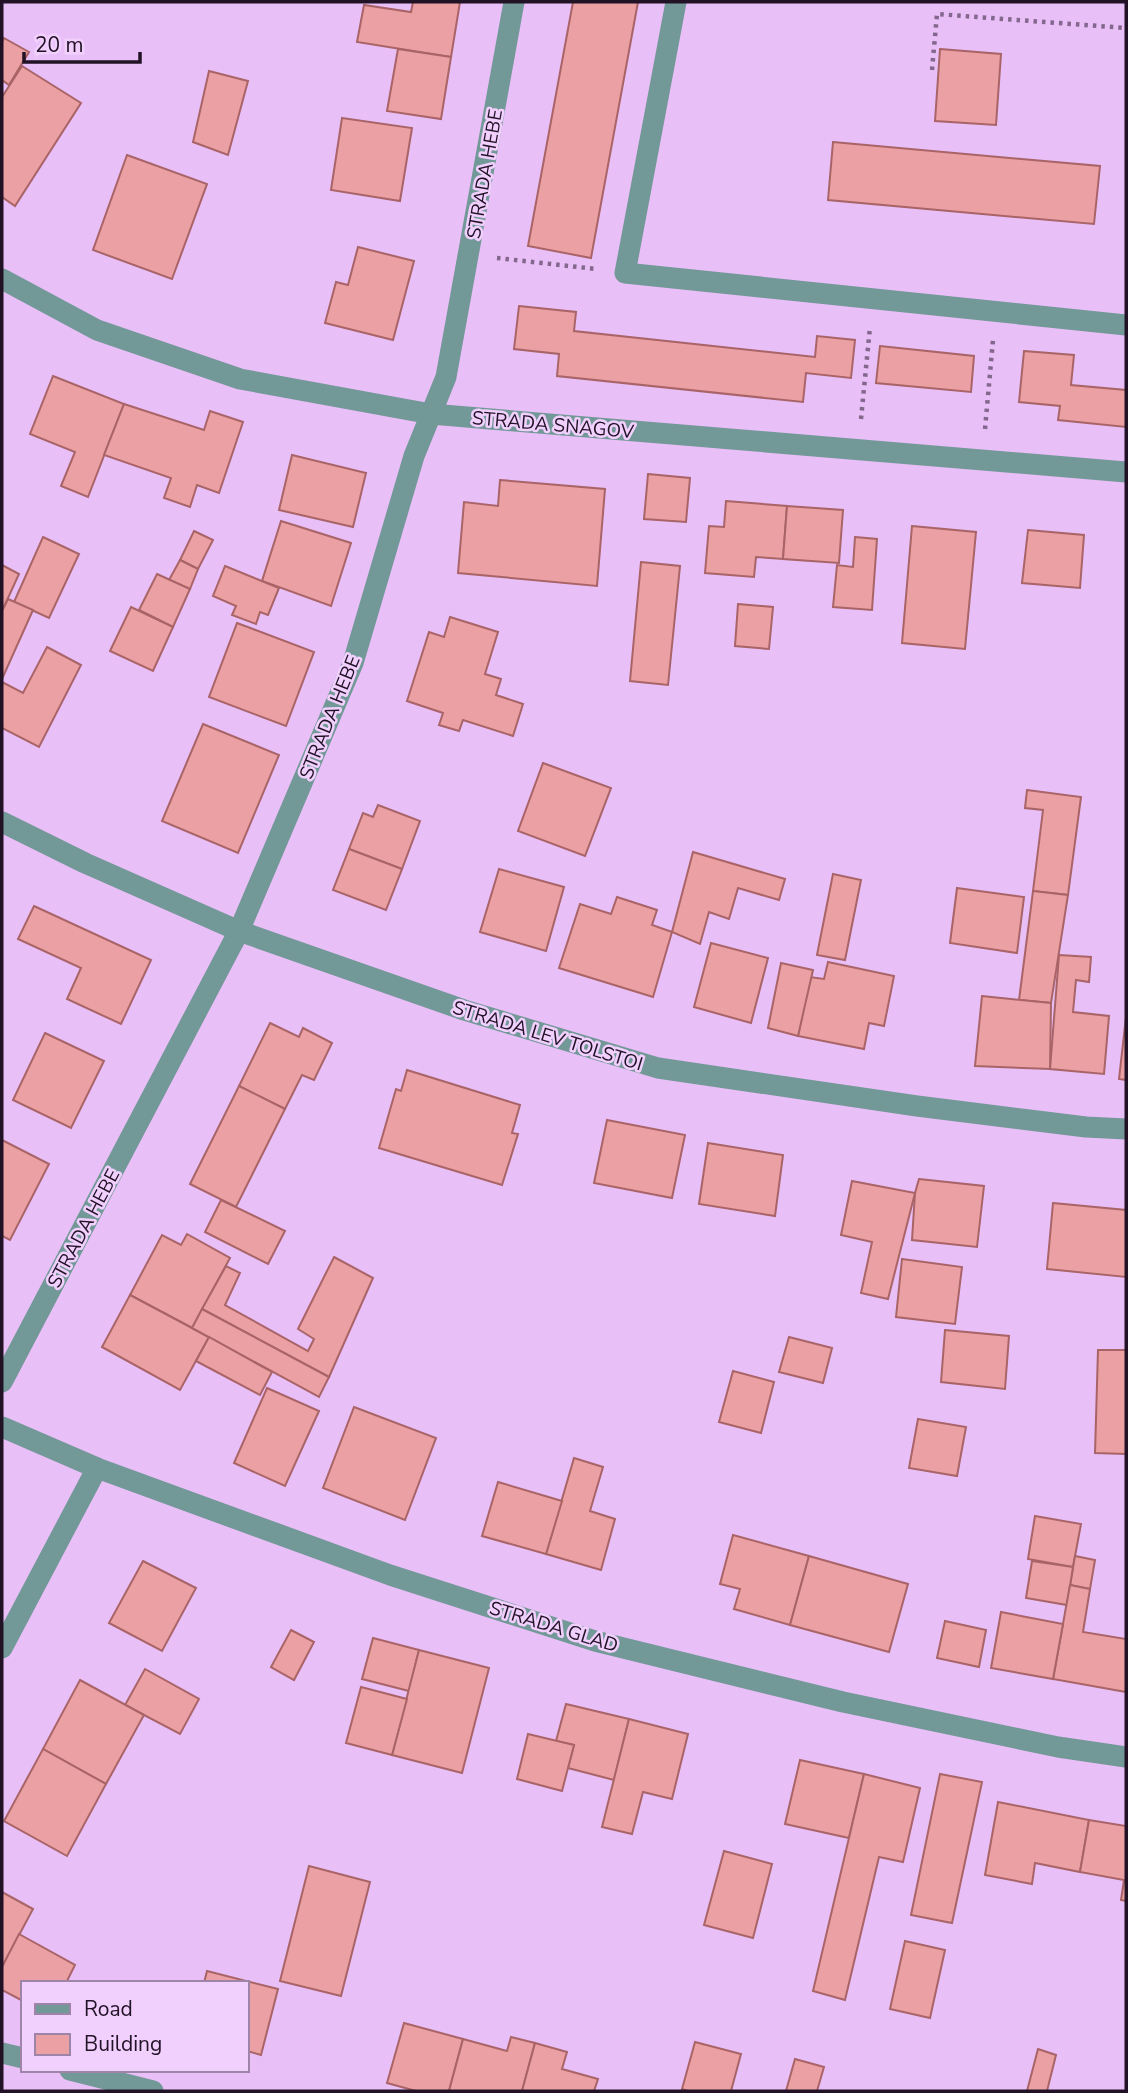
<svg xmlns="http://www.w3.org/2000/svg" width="1128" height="2093" font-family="'Nunito Sans',sans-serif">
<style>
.building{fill:#eba0a3;stroke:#a96467;stroke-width:2}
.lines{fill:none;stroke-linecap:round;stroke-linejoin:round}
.path{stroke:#83678d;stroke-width:4.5;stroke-dasharray:3.5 5;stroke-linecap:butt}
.minor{stroke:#739898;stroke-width:21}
.labels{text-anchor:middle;stroke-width:5;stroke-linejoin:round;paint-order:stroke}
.street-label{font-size:19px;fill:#211226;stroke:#f2d0fe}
</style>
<rect width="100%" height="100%" fill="#e9bff8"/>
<g class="building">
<path d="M 413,2 L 460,2 L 451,57 L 357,42 L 364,5 L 411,12 Z"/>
<path d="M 573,2 L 638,2 L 591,258 L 528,246 Z"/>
<path d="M 4,38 L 29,52 L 9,85 L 2,80 L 2,42 Z"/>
<path d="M 398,49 L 451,57 L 441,119 L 387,111 Z"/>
<path d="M 940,49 L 1001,54 L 996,125 L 935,121 Z"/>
<path d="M 22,66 L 81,103 L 15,206 L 2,197 L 2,97 Z"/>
<path d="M 209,71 L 248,81 L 228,155 L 193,142 Z"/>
<path d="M 342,118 L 412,128 L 400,201 L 331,190 Z"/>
<path d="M 833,142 L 1100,166 L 1094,224 L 828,200 Z"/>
<path d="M 127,155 L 207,184 L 172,279 L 93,250 Z"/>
<path d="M 358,247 L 414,261 L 393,340 L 325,323 L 336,282 L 348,285 Z"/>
<path d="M 519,306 L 576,312 L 574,331 L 815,357 L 817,336 L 855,340 L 851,378 L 806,373 L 803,402 L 557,376 L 559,354 L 514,349 Z"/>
<path d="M 880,346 L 974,356 L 971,392 L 876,383 Z"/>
<path d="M 1024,351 L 1074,355 L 1071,385 L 1126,390 L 1126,427 L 1058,420 L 1060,406 L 1019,402 Z"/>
<path d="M 53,376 L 124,404 L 88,497 L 61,486 L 75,452 L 30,434 Z"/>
<path d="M 124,404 L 204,430 L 210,411 L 243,422 L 219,493 L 197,485 L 190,507 L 164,498 L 171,478 L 104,455 Z"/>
<path d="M 292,455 L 366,473 L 353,527 L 279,510 Z"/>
<path d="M 648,474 L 690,478 L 686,522 L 644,519 Z"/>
<path d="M 500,480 L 605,489 L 597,586 L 458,573 L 464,502 L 498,506 Z"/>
<path d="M 726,501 L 787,506 L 783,559 L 756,557 L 754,577 L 705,573 L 709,526 L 724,527 Z"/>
<path d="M 787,506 L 843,510 L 839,563 L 783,559 Z"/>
<path d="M 281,521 L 351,543 L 331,606 L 262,581 Z"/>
<path d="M 912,526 L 976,532 L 965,649 L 902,643 Z"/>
<path d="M 1028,530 L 1084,535 L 1080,588 L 1022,583 Z"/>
<path d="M 194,531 L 213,540 L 198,569 L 180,560 Z"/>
<path d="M 43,537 L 79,554 L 49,618 L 14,602 Z"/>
<path d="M 855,537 L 877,539 L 872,610 L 833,607 L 837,565 L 853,567 Z"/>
<path d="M 180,560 L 198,569 L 190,589 L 169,580 Z"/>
<path d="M 641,562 L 680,566 L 668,685 L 630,681 Z"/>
<path d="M 2,565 L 19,574 L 3,609 L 2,608 Z"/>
<path d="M 225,566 L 279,588 L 268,615 L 260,612 L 256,624 L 232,615 L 236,606 L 213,596 Z"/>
<path d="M 157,574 L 190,589 L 173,627 L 139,610 Z"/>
<path d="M 8,599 L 33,610 L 2,679 L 2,611 Z"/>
<path d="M 738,604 L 773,607 L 769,649 L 735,646 Z"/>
<path d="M 131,607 L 173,627 L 153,671 L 110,651 Z"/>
<path d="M 450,617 L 498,632 L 485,674 L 501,679 L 496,695 L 523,704 L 513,736 L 463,720 L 459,731 L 439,725 L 443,713 L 407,701 L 429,632 L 444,637 Z"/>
<path d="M 237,623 L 314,652 L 286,726 L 209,697 Z"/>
<path d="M 47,647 L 81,665 L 39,747 L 2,728 L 2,682 L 23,693 Z"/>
<path d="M 203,724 L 279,755 L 238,853 L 162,821 Z"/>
<path d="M 543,763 L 611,788 L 585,856 L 518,831 Z"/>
<path d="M 1027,790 L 1081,797 L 1068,895 L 1033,891 L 1043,810 L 1025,808 Z"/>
<path d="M 378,805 L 420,821 L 402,869 L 349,849 L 363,813 L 373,817 Z"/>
<path d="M 349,849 L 402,869 L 386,910 L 333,890 Z"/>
<path d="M 693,852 L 785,879 L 779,900 L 738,888 L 729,919 L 709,912 L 700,944 L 672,932 Z"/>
<path d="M 499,869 L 564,887 L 546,951 L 480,932 Z"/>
<path d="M 833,874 L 861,880 L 845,960 L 817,955 Z"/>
<path d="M 957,888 L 1024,897 L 1017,953 L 950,943 Z"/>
<path d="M 1033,891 L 1068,895 L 1051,1003 L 1019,1000 Z"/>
<path d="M 617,897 L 657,910 L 652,925 L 672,932 L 653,997 L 559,968 L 580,904 L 611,914 Z"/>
<path d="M 34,906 L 151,960 L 121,1024 L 67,999 L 81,968 L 18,939 Z"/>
<path d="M 711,943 L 768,958 L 751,1023 L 694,1007 Z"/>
<path d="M 1059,955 L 1091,957 L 1089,982 L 1076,980 L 1073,1012 L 1109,1016 L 1104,1074 L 1050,1069 Z"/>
<path d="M 828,962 L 894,976 L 884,1026 L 869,1023 L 864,1049 L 798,1036 L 810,977 L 824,979 Z"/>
<path d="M 781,963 L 813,970 L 798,1036 L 768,1028 Z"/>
<path d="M 982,996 L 1051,1003 L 1050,1069 L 975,1066 Z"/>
<path d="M 1126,1017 L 1126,1080 L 1119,1079 Z"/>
<path d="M 270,1023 L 299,1037 L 303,1028 L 332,1043 L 314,1080 L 302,1075 L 285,1109 L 239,1086 Z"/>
<path d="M 45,1033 L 104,1061 L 71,1128 L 13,1100 Z"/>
<path d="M 407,1070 L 520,1105 L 512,1133 L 518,1134 L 502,1185 L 379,1148 L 396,1089 L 401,1091 Z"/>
<path d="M 239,1086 L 285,1109 L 236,1207 L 190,1184 Z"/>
<path d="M 607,1120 L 685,1135 L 672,1198 L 594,1183 Z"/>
<path d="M 2,1140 L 49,1164 L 10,1240 L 2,1236 Z"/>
<path d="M 708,1143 L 783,1155 L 775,1216 L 699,1204 Z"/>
<path d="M 919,1179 L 984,1186 L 977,1247 L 912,1240 L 915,1193 Z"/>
<path d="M 852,1181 L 915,1193 L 888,1299 L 861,1293 L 872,1242 L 841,1235 Z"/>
<path d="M 221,1200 L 285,1231 L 268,1264 L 205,1232 Z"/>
<path d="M 1053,1203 L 1126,1210 L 1126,1277 L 1047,1269 Z"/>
<path d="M 187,1234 L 230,1258 L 192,1328 L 130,1295 L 162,1235 L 181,1245 Z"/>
<path d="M 334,1257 L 373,1278 L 329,1377 L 202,1309 L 226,1266 L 240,1273 L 225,1305 L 308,1351 L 314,1339 L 298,1329 Z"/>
<path d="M 902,1259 L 962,1267 L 955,1324 L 896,1317 Z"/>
<path d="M 130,1295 L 209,1337 L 180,1390 L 102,1347 Z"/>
<path d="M 202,1309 L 329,1377 L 319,1397 L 192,1328 Z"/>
<path d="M 945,1330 L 1009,1336 L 1005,1389 L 941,1382 Z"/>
<path d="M 209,1337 L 272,1372 L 260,1395 L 196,1361 Z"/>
<path d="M 789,1337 L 832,1348 L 823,1383 L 779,1372 Z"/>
<path d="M 1098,1350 L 1126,1350 L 1126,1454 L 1095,1453 Z"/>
<path d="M 733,1371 L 774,1382 L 761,1433 L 719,1422 Z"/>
<path d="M 267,1388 L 319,1411 L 285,1486 L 234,1463 Z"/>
<path d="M 354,1407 L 436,1438 L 405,1520 L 323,1488 Z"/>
<path d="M 918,1419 L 966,1427 L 957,1476 L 909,1468 Z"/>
<path d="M 574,1458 L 603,1467 L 590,1511 L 615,1519 L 601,1570 L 546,1554 Z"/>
<path d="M 498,1482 L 562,1501 L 546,1554 L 482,1536 Z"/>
<path d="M 1035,1516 L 1081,1524 L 1073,1567 L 1028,1559 Z"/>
<path d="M 733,1535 L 809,1556 L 790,1625 L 734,1609 L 740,1589 L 720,1584 Z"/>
<path d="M 809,1556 L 908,1584 L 889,1652 L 790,1625 Z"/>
<path d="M 1075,1556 L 1095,1560 L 1090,1589 L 1070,1585 Z"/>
<path d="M 143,1561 L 196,1588 L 162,1651 L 109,1623 Z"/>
<path d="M 1032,1561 L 1073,1567 L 1067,1605 L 1026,1598 Z"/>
<path d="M 1070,1585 L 1090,1589 L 1083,1632 L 1126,1639 L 1126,1692 L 1053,1679 Z"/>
<path d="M 1001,1612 L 1063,1624 L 1053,1679 L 991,1668 Z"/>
<path d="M 945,1621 L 986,1630 L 979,1667 L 937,1658 Z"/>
<path d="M 291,1630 L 314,1642 L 294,1680 L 271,1667 Z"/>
<path d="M 373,1638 L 419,1650 L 409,1691 L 362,1679 Z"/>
<path d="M 419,1650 L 489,1668 L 462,1773 L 392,1755 Z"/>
<path d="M 145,1669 L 199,1699 L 180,1734 L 125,1705 Z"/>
<path d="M 80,1680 L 144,1715 L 106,1784 L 43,1749 Z"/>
<path d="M 361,1687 L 407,1699 L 392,1755 L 346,1743 Z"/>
<path d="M 566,1704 L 629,1719 L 614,1780 L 568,1768 L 574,1745 L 556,1741 Z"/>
<path d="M 629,1719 L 688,1734 L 672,1799 L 643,1792 L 632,1834 L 602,1827 Z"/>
<path d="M 528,1734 L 574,1745 L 562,1791 L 517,1779 Z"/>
<path d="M 43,1749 L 106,1784 L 67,1856 L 4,1821 Z"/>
<path d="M 800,1760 L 864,1774 L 849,1838 L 785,1824 Z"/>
<path d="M 864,1774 L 920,1788 L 903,1862 L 879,1857 L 845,2000 L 813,1991 Z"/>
<path d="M 940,1774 L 982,1782 L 952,1923 L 911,1915 Z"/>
<path d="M 998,1802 L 1089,1820 L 1080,1872 L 1035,1863 L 1032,1884 L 985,1875 Z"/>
<path d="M 1089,1820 L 1126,1826 L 1126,1901 L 1121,1900 L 1124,1880 L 1080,1872 Z"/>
<path d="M 724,1851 L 772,1864 L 753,1938 L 704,1925 Z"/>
<path d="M 309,1866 L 370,1882 L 341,1996 L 280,1981 Z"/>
<path d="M 2,1892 L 33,1909 L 2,1967 Z"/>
<path d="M 19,1934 L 75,1965 L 66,1983 L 23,1983 L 23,2001 L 2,1990 L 2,1967 Z"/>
<path d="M 905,1941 L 945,1950 L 930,2018 L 890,2009 Z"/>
<path d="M 207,1971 L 278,1989 L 261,2055 L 247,2051 L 247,1983 L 204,1983 Z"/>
<path d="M 404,2023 L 463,2039 L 449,2091 L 416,2091 L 387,2083 Z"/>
<path d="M 511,2037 L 535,2043 L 522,2091 L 449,2091 L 463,2039 L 507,2051 Z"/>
<path d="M 695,2042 L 741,2054 L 731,2091 L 688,2091 L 682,2089 Z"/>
<path d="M 535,2043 L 567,2052 L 562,2069 L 598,2079 L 594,2091 L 522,2091 Z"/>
<path d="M 1038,2049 L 1056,2055 L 1047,2091 L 1027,2091 Z"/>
<path d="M 795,2059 L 824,2067 L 817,2091 L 786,2091 Z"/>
</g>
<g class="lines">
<g class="path">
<path d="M 932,70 L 937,14 L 1126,28"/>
<path d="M 497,258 L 596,269"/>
<path d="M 861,419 L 870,327"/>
<path d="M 985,429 L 993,340"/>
</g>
<g class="minor">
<path d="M 676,2 L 625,273 L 1126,325"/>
<path d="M 2,279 L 97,330 L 240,379 L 431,414 L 1126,472"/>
<path d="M 2,822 L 85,863 L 239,931 L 464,1010 L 658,1068 L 917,1106 L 1086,1127 L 1126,1129"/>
<path d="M 2,1382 L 239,931 L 353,663 L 414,456 L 446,377 L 514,2"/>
<path d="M 2,1427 L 97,1468 L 390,1575 L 595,1641 L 843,1702 L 1058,1747 L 1126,1757"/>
<path d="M 2,1648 L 97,1468"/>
<path d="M 2,2053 L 23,2058"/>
<path d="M 70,2070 L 153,2091"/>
</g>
</g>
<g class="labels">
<g class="street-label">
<text transform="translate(484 174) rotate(-80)" y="7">STRADA HEBE</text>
<text transform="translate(553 424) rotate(5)" y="7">STRADA SNAGOV</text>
<text transform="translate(329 717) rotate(-68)" y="7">STRADA HEBE</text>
<text transform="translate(548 1035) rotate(17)" y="7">STRADA LEV TOLSTOI</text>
<text transform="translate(83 1228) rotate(-62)" y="7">STRADA HEBE</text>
<text transform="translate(554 1626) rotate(17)" y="7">STRADA GLAD</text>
</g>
</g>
<rect width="1128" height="2093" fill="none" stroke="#211226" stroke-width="7"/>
<rect x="21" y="1981" width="228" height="91" fill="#f2d0fe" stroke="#9e84a8" stroke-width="2"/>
<rect x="35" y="2004" width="35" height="10" fill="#739898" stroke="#9e84a8" stroke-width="2"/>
<text x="84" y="2016" font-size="21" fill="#211226">Road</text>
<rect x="35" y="2034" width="35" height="21" fill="#eba0a3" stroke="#9e84a8" stroke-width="2"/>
<text x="84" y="2051" font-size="21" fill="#211226">Building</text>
<path d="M24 52v10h116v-10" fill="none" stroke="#211226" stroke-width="3.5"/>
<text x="35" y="52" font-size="21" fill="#211226" stroke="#f2d0fe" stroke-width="5" paint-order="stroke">20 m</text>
</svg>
